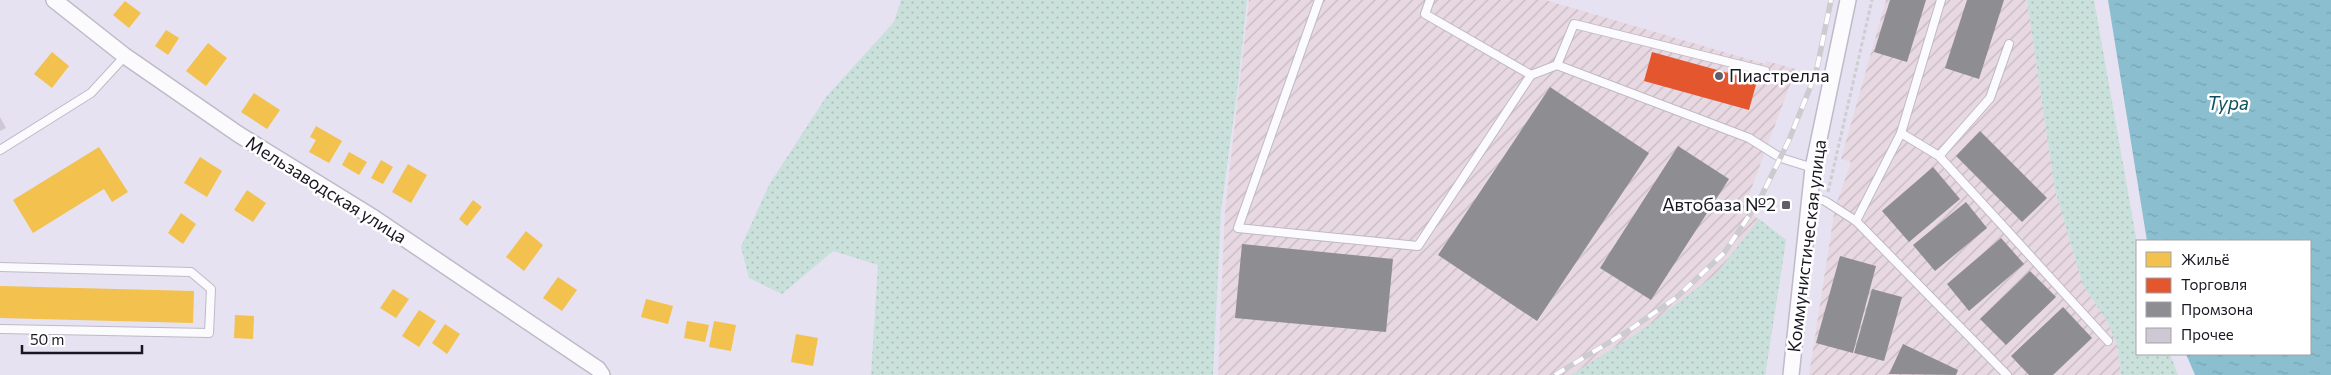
<svg xmlns="http://www.w3.org/2000/svg" width="2331" height="375" font-family="Commissioner,sans-serif">
<style>
.industrial{fill:url(#industrial-furrows)}
.grass{fill:url(#grass-dots)}
.water{fill:url(#water-ripples)}
.homes{fill:#f2c14e}
.shops{fill:#e4572e}
.industry{fill:#8d8d92}
.building{fill:#cec8d4}
.lines{fill:none;stroke-linecap:round;stroke-linejoin:round}
.service-casing{stroke:#bebac7;stroke-width:10}
.minor-casing{stroke:#bebac7;stroke-width:18}
.path{stroke:#ceced2;stroke-width:3;stroke-dasharray:4 2.5;stroke-linecap:butt}
.service{stroke:#fbfbfd;stroke-width:8}
.minor{stroke:#fbfbfd;stroke-width:15}
.rail-casing{stroke:#ccccd0;stroke-width:5.5}
.rail{stroke:#fff;stroke-width:4;stroke-dasharray:11;stroke-linecap:butt}
.poi-dot{fill:#615e6b;stroke:#fff;stroke-width:2}
.labels{text-anchor:middle;stroke-width:5;stroke-linejoin:round;paint-order:stroke}
.poi-label{font-size:18px;fill:#1a1722;stroke:#fff;text-anchor:start}
.street-label{font-size:18px;fill:#1a1722;stroke:#fff}
.water-label{font-size:19px;font-style:italic;fill:#0e515e;stroke:#fff}
</style>
<defs>
<pattern id="industrial-furrows" width="10" height="10" patternUnits="userSpaceOnUse" patternTransform="scale(1.25)"><rect width="10" height="10" fill="#e8d8e1"/><path d="M-1 1l2-2M0 10L10 0M9 11l2-2" fill="none" stroke="#c6b9c1"/></pattern>
<pattern id="grass-dots" width="8" height="8" patternUnits="userSpaceOnUse" patternTransform="scale(1.25)"><rect width="8" height="8" fill="#cae0da"/><path d="M2 2h.1M6 6h.1" fill="none" stroke="#adbfbb" stroke-width="1.8" stroke-linecap="round"/></pattern>
<pattern id="water-ripples" width="26" height="14" patternUnits="userSpaceOnUse" patternTransform="scale(1.25)"><rect width="26" height="14" fill="#8bbfd0"/><path d="M2 4q2-2 4 0t4 0M15 11q2-2 4 0t4 0" fill="none" stroke="#77a3b2"/></pattern>
</defs>
<rect width="100%" height="100%" fill="#e6e2f2"/>
<g class="industrial">
<path d="M 1249,0 L 1545,0 L 1765,64 L 1766,61 L 1796,69 L 1744,208 L 1786,240 L 1765,375 L 1218,375 L 1225,211 Z"/>
<path d="M 1886,0 L 2027,0 L 2055,190 L 2083,285 L 2108,323 L 2117,344 L 2121,375 L 1809,375 L 1835,208 L 1851,162 L 1841,159 Z"/>
</g>
<g class="grass">
<path d="M 901,0 L 1247,0 L 1238,84 L 1221,211 L 1213,375 L 871,375 L 878,265 L 833,251 L 782,294 L 749,278 L 741,247 L 769,185 L 826,97 L 894,22 Z"/>
<path d="M 2027,0 L 2094,0 L 2137,243 L 2137,354 L 2170,354 L 2178,375 L 2121,375 L 2117,344 L 2108,323 L 2083,285 L 2055,190 Z"/>
<path d="M 1759,219 L 1786,240 L 1765,375 L 1571,375 L 1642,330 L 1716,274 Z"/>
</g>
<path class="water" d="M 2108,0 L 2331,0 L 2331,375 L 2195,375 L 2186,354 L 2310,354 L 2310,241 L 2147,241 Z"/>
<g class="homes">
<path d="M 125,1 L 141,13 L 129,28 L 113,15 Z"/>
<path d="M 166,30 L 179,38 L 168,55 L 155,46 Z"/>
<path d="M 208,43 L 227,58 L 206,86 L 186,71 Z"/>
<path d="M 52,52 L 69,66 L 52,88 L 34,74 Z"/>
<path d="M 254,93 L 280,110 L 267,129 L 241,112 Z"/>
<path d="M 316,126 L 342,141 L 329,163 L 309,152 L 316,140 L 310,137 Z"/>
<path d="M 99,147 L 128,192 L 112,202 L 104,189 L 33,233 L 13,200 Z"/>
<path d="M 349,152 L 367,162 L 359,175 L 342,165 Z"/>
<path d="M 200,157 L 222,171 L 207,197 L 184,183 Z"/>
<path d="M 381,160 L 393,167 L 383,184 L 371,178 Z"/>
<path d="M 408,164 L 427,175 L 411,203 L 392,192 Z"/>
<path d="M 247,190 L 266,203 L 253,222 L 234,210 Z"/>
<path d="M 473,200 L 482,207 L 467,226 L 459,219 Z"/>
<path d="M 181,213 L 196,224 L 183,244 L 168,233 Z"/>
<path d="M 526,231 L 543,245 L 524,271 L 506,257 Z"/>
<path d="M 558,277 L 577,290 L 562,311 L 543,298 Z"/>
<path d="M 0,286 L 194,291 L 193,323 L 0,318 Z"/>
<path d="M 393,289 L 409,299 L 396,318 L 380,308 Z"/>
<path d="M 646,299 L 673,306 L 668,324 L 641,317 Z"/>
<path d="M 419,310 L 436,321 L 419,347 L 402,336 Z"/>
<path d="M 235,315 L 254,316 L 253,339 L 234,338 Z"/>
<path d="M 687,321 L 709,325 L 705,342 L 684,338 Z"/>
<path d="M 714,321 L 736,325 L 731,351 L 709,347 Z"/>
<path d="M 445,324 L 460,334 L 447,354 L 432,343 Z"/>
<path d="M 796,334 L 818,338 L 813,366 L 791,362 Z"/>
</g>
<path class="shops" d="M 1652,52 L 1757,81 L 1749,110 L 1644,81 Z"/>
<g class="industry">
<path d="M 1890,0 L 1926,0 L 1907,62 L 1874,52 Z"/>
<path d="M 1967,0 L 2004,0 L 1979,79 L 1945,68 Z"/>
<path d="M 1550,87 L 1649,153 L 1537,321 L 1438,255 Z"/>
<path d="M 1980,131 L 2047,198 L 2022,222 L 1956,156 Z"/>
<path d="M 1678,146 L 1729,179 L 1651,300 L 1600,268 Z"/>
<path d="M 1933,167 L 1960,199 L 1909,242 L 1882,211 Z"/>
<path d="M 1966,202 L 1987,228 L 1935,271 L 1913,245 Z"/>
<path d="M 2001,238 L 2024,264 L 1969,311 L 1947,284 Z"/>
<path d="M 1242,244 L 1393,259 L 1386,332 L 1235,318 Z"/>
<path d="M 1840,256 L 1876,266 L 1853,353 L 1816,343 Z"/>
<path d="M 2030,271 L 2056,297 L 2006,345 L 1980,319 Z"/>
<path d="M 1872,289 L 1902,297 L 1884,361 L 1854,353 Z"/>
<path d="M 2063,307 L 2092,338 L 2053,375 L 2029,375 L 2011,356 Z"/>
<path d="M 1903,344 L 1958,370 L 1956,375 L 1889,374 Z"/>
</g>
<path class="building" d="M 0,117 L 6,128 L 0,131 Z"/>
<g class="lines">
<g class="service-casing">
<g id="service">
<path d="M 1319,0 L 1238,228 L 1418,246 L 1531,75 L 1557,65"/>
<path d="M 1430,0 L 1425,14 L 1531,75"/>
<path d="M 1765,71 L 1574,24 L 1557,65 L 1749,138 L 1781,158 L 1813,168"/>
<path d="M 1901,133 L 1941,0"/>
<path d="M 0,150 L 91,93 L 125,56"/>
<path d="M 1939,156 L 1990,98 L 2009,44"/>
<path d="M 1811,197 L 1825,201 L 1856,221 L 2007,375"/>
<path d="M 1856,221 L 1901,133 L 1939,156 L 2108,341"/>
<path d="M 0,267 L 191,272 L 211,289 L 209,333 L 0,329"/>
</g>
</g>
<g class="minor-casing">
<g id="minor">
<path d="M 54,0 L 125,56 L 238,134 L 374,218 L 598,369 L 602,375"/>
<path d="M 1791,375 L 1813,168 L 1848,0"/>
</g>
</g>
<path class="path" d="M 1828,192 L 1872,0"/>
<use href="#service" class="service"/>
<use href="#minor" class="minor"/>
<g class="rail-casing">
<path id="rail" d="M 1555,375 L 1628,331 L 1677,297 L 1724,253 L 1759,201 L 1789,140 L 1816,73 L 1831,0"/>
</g>
<use href="#rail" class="rail"/>
</g>
<g class="poi-dot">
<circle cx="1719" cy="76" r="5"/>
<rect x="1781" y="200" width="10" height="10" rx="2.5"/>
</g>
<g class="labels">
<g class="poi-label">
<text x="1729" y="82">Пиастрелла</text>
<text x="1776" y="211" text-anchor="end">Автобаза №2</text>
</g>
<g class="street-label">
<text transform="translate(326 190) rotate(32)" y="6">Мельзаводская улица</text>
<text transform="translate(1807 246) rotate(-83)" y="6">Коммунистическая улица</text>
</g>
<g class="water-label">
<text x="2228" y="110">Тура</text>
</g>
</g>
<rect x="2136" y="240" width="175" height="115" fill="#ffffff" stroke="#a3a2a7"/>
<rect x="2146" y="252" width="25" height="15" fill="#f2c14e" stroke="#a3a2a7"/>
<text x="2181" y="265" font-size="15" fill="#1a1722">Жильё</text>
<rect x="2146" y="278" width="25" height="15" fill="#e4572e" stroke="#a3a2a7"/>
<text x="2181" y="290" font-size="15" fill="#1a1722">Торговля</text>
<rect x="2146" y="302" width="25" height="15" fill="#8d8d92" stroke="#a3a2a7"/>
<text x="2181" y="315" font-size="15" fill="#1a1722">Промзона</text>
<rect x="2146" y="328" width="25" height="15" fill="#cec8d4" stroke="#a3a2a7"/>
<text x="2181" y="340" font-size="15" fill="#1a1722">Прочее</text>
<path d="M22 345v8h120v-8" fill="none" stroke="#1a1722" stroke-width="2.5"/>
<text x="30" y="345" font-size="15" fill="#1a1722" stroke="#ffffff" stroke-width="4" paint-order="stroke">50 m</text>
</svg>
